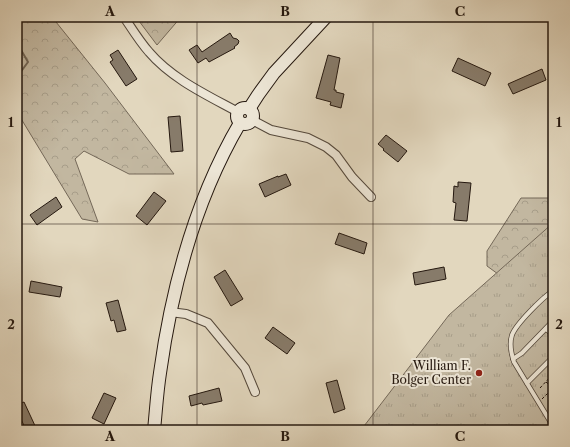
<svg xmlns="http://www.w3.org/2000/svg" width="570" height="447" font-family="'Libre Caslon Text',serif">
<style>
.forest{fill:url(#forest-crowns);stroke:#746858}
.park{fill:url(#park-tufts);stroke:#746858}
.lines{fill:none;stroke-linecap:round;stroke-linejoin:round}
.stream{stroke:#706454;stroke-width:2}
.building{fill:#877b6a;stroke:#25180f}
.lane-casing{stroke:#54483b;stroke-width:5.5}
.street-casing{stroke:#54483b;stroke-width:10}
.secondary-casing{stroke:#25180f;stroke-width:14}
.path{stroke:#25180f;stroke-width:1;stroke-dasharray:3 2;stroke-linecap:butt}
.lane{stroke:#ece5d5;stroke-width:4}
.street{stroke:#ece5d5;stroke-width:8}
.secondary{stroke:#ece5d5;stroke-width:12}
.grid{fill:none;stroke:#25180f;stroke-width:1;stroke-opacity:0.55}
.poi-dot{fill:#8f2418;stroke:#ece5d5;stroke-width:1.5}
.labels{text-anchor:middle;stroke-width:4;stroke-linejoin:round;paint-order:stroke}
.poi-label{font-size:12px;fill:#25180f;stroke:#ece5d5;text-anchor:end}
.neatline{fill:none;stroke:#25180f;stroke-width:1.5}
.grid-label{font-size:13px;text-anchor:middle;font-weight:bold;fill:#25180f}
</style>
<defs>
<pattern id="forest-crowns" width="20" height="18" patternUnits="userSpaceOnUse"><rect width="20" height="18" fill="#c2b7a0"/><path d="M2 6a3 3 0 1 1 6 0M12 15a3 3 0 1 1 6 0" fill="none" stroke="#a79d89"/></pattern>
<pattern id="park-tufts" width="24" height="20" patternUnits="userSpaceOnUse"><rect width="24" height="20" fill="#c2b7a0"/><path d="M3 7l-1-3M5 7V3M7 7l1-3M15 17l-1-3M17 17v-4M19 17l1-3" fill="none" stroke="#a79d89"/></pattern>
</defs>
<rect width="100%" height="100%" fill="#e2d7be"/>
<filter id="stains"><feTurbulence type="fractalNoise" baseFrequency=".005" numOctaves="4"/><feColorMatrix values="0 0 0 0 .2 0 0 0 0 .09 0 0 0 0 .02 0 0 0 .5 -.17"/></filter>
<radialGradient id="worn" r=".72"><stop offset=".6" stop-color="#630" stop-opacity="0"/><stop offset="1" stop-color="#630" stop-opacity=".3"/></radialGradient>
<g class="forest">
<path d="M 17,17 L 52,17 L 105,83 L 174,174 L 129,174 L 84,151 L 75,159 L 98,222 L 82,219 L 17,112 Z"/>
<path d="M 136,17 L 181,17 L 157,45 Z"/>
<path d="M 521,198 L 553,198 L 553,239 L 509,282 L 487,266 L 487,251 Z"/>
</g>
<path class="park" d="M 553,223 L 553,430 L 361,430 L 449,315 Z"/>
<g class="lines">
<path class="stream" d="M 17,43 L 28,62 L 17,77"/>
</g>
<g class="building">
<path d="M 230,33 L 233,38 L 237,39 L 239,41 L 238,44 L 234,47 L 235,48 L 209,62 L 206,58 L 198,63 L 189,50 L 197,45 L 202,52 Z"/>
<path d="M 118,50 L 137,79 L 126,86 L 110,62 L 113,60 L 110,55 Z"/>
<path d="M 328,55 L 340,58 L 334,90 L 336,90 L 336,92 L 344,94 L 341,108 L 330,105 L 331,102 L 316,98 Z"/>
<path d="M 458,58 L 491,73 L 485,86 L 452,71 Z"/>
<path d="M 542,69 L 546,80 L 513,94 L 508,84 Z"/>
<path d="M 180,116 L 183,151 L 171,152 L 168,117 Z"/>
<path d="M 386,135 L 407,151 L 398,162 L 383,150 L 384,149 L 378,144 Z"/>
<path d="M 286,174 L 291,185 L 265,197 L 259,184 L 278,176 L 278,177 Z"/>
<path d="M 458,182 L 471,183 L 467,221 L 454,220 L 456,203 L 453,202 L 454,186 L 458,187 Z"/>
<path d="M 154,192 L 166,201 L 147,225 L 136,216 Z"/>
<path d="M 56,197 L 62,207 L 37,225 L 30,215 Z"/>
<path d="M 339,233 L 367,243 L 364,254 L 335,244 Z"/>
<path d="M 444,267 L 446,279 L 415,285 L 413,273 Z"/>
<path d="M 225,270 L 243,299 L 231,306 L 214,277 Z"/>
<path d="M 31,281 L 62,287 L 60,297 L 29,292 Z"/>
<path d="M 118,300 L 126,330 L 117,332 L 114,320 L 111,321 L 106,303 Z"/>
<path d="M 273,327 L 295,343 L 287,354 L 265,338 Z"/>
<path d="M 337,380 L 345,409 L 334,413 L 326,383 Z"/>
<path d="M 219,388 L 222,401 L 203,405 L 202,403 L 191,406 L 189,396 Z"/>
<path d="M 104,393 L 116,398 L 104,424 L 92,418 Z"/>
<path d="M 24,402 L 37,430 L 26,430 L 21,419 L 18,420 L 17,417 L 17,405 Z"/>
</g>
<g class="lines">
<g class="lane-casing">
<g id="lane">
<path d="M 553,291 C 543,297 516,324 512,335 C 509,344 511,353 514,362 L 553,426"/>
<path d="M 546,329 L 553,335"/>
<path d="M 513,359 L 522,353 L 553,321"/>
<path d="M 527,383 L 553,357"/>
</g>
</g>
<g class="street-casing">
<g id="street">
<path d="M 124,17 C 132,29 140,42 149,52 C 172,79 207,95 238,112"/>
<path d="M 252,120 L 271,130 L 308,138 L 326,147 L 336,155 L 352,177 L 371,197"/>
<path d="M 170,312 L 186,314 L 208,323 L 245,368 L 255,392"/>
</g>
</g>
<g class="secondary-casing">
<g id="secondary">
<circle cx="245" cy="116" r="8"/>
<path d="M 249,109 L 258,95 L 274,73 L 326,17"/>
<path d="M 154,430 C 156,411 157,392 160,373 C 172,286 196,198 240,123"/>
</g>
</g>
<g class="path">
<path d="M 548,380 L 552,384 L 553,382"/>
<path d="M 546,382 L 553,388"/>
<path d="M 540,388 L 553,374"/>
<path d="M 542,399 L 553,388"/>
</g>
<use href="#lane" class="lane"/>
<use href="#street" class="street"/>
<use href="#secondary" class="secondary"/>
</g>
<path class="grid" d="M 197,17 L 197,430M 373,17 L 373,430M 17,224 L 553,224"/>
<circle class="poi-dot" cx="479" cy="373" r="4"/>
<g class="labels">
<g class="poi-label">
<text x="471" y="370">William F.<tspan x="471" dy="14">Bolger Center</tspan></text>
</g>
</g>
<rect width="570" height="447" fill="none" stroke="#e2d7be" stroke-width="44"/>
<rect x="22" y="22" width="526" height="403" class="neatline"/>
<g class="grid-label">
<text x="110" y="16">A</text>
<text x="285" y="16">B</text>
<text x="460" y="16">C</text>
<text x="11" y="127">1</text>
<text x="559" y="127">1</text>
<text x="11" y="329">2</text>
<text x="559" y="329">2</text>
<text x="110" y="441">A</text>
<text x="285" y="441">B</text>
<text x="460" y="441">C</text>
</g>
<rect width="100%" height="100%" filter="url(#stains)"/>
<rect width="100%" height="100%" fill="url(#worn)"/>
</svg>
